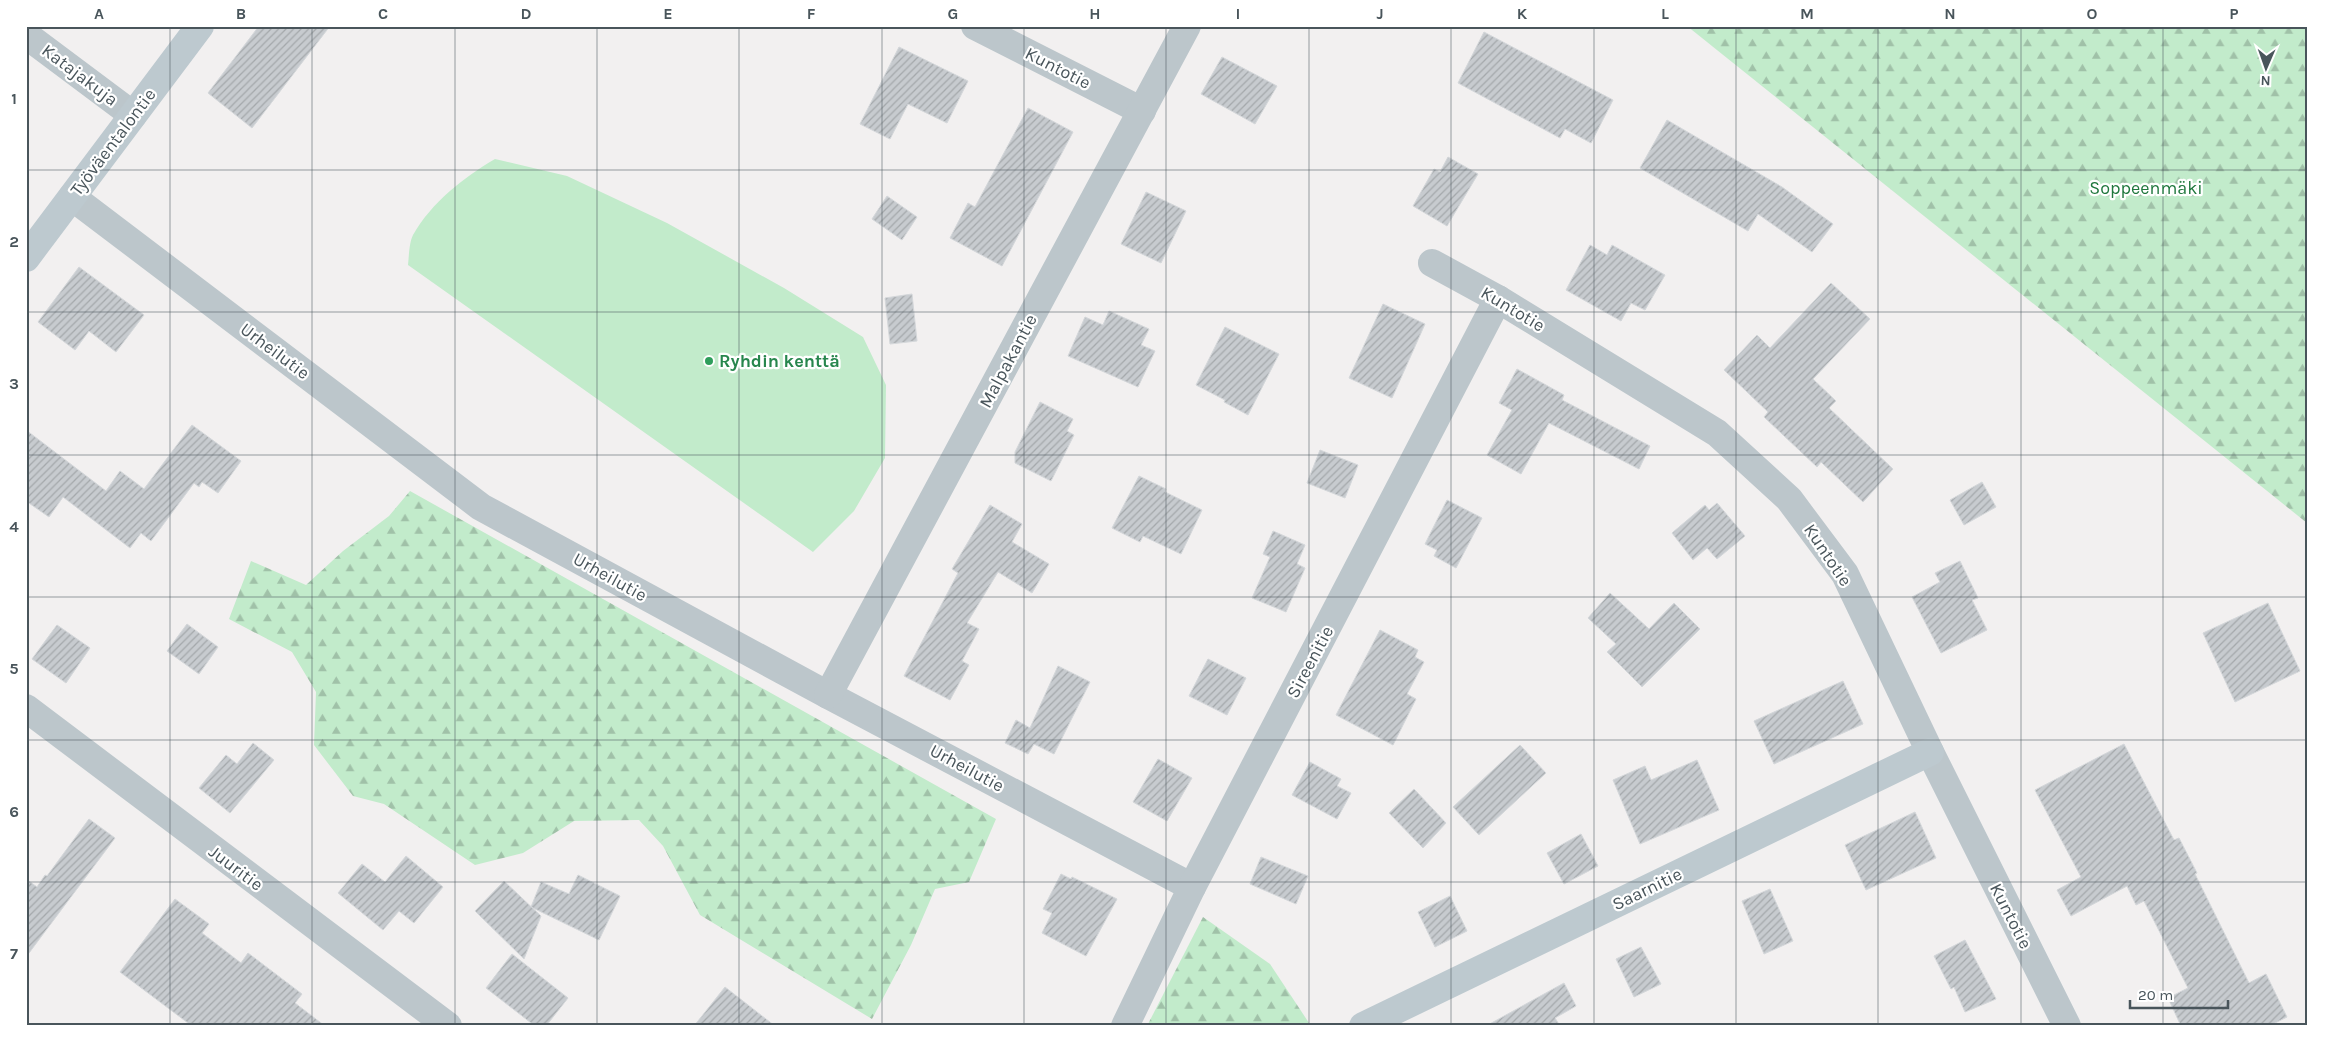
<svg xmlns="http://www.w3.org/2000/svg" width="2333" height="1052" font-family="Karla,sans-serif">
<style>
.forest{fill:url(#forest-firs)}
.pitch{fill:#c2ebcb}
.building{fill:url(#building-hatch);stroke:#d4d7da}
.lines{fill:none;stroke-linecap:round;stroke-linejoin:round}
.street{stroke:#bcc6cb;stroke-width:28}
.secondary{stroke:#bdc9cf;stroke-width:28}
.grid{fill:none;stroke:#49555b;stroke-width:1;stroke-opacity:0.55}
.leisure-dot{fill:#2e9e5b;stroke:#fff;stroke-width:2}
.labels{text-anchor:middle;stroke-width:4.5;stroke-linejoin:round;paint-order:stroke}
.street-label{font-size:18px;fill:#49555b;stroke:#fff}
.park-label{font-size:18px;fill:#1f773d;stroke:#fff}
.leisure-label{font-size:18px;font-weight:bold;fill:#27864d;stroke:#fff;text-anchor:start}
.neatline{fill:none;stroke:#49555b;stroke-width:2}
.grid-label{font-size:16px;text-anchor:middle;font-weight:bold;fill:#49555b}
</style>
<defs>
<pattern id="forest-firs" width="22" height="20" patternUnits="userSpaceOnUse" patternTransform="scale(1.25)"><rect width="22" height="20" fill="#c2ebcb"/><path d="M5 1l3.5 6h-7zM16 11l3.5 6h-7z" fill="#a0c1a8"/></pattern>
<pattern id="building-hatch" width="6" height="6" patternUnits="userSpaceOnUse" patternTransform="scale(1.25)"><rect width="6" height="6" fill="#c7cbcf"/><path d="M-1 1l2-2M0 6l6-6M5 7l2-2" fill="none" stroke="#a4a8ab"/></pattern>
</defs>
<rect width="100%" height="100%" fill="#f2f0f0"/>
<g class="forest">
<path d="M 1687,26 L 2307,26 L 2307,523 Z"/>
<path d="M 410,491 L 996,819 L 969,882 L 935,889 L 911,945 L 872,1019 L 700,915 L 663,846 L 639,820 L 574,821 L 523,853 L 475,865 L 384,804 L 353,796 L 314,745 L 316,692 L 292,652 L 229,619 L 251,561 L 306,585 L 343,551 L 389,516 Z"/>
<path d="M 1203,917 L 1270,964 L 1311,1026 L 1147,1026 Z"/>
</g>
<path class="pitch" d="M 495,159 L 567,176 L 667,223 L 784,288 L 863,337 L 886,385 L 885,458 L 854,511 L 813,552 L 408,265 C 409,256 409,243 413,235 C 432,202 463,178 495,159 Z"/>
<g class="building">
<path d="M 259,26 L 330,26 L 252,128 L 208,93 Z"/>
<path d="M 1484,32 L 1613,100 L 1591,143 L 1565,129 L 1560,138 L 1458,83 Z"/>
<path d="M 899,47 L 968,81 L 947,123 L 908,104 L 890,139 L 860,124 Z"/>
<path d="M 1222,57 L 1277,86 L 1255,124 L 1201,94 Z"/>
<path d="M 1028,108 L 1073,132 L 1002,266 L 950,238 L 968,203 L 975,207 Z"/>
<path d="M 1667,120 L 1782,187 L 1833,224 L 1812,252 L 1758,214 L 1748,231 L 1640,168 Z"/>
<path d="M 1448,157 L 1478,174 L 1447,226 L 1413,206 L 1434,169 L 1440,172 Z"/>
<path d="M 1146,192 L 1186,211 L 1161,263 L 1121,244 Z"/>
<path d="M 887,196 L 917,217 L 902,240 L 872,219 Z"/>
<path d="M 1590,245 L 1607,255 L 1612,245 L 1665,275 L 1645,310 L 1631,303 L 1621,321 L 1566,290 Z"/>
<path d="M 79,267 L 144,315 L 116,352 L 89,331 L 75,350 L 38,322 Z"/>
<path d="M 1831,283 L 1870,319 L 1813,379 L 1836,401 L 1829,408 L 1893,469 L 1863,502 L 1821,462 L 1817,467 L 1764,417 L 1768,412 L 1724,370 L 1757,335 L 1770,348 Z"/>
<path d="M 912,294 L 917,341 L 890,344 L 885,298 Z"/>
<path d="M 1383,304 L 1425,324 L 1392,398 L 1349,378 Z"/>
<path d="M 1109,311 L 1149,329 L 1141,345 L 1155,351 L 1138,387 L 1068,356 L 1085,317 L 1103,325 Z"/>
<path d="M 1225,327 L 1279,354 L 1248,415 L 1224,402 L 1225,400 L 1196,385 Z"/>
<path d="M 1517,369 L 1564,395 L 1562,400 L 1650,446 L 1639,469 L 1549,423 L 1521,474 L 1487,455 L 1512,410 L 1499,403 Z"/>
<path d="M 1040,402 L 1073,419 L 1067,431 L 1074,435 L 1051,481 L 1015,463 L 1015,452 Z"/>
<path d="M 192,425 L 241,461 L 218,493 L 202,482 L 199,487 L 194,483 L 151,541 L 141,533 L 130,548 L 63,497 L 49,517 L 26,501 L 26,430 L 106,491 L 120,471 L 144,489 Z"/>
<path d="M 1320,450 L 1358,465 L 1345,498 L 1307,483 Z"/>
<path d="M 1139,476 L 1166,489 L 1165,492 L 1202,510 L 1181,554 L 1143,536 L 1140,542 L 1112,528 Z"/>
<path d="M 1982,482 L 1996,507 L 1964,525 L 1950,500 Z"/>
<path d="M 1447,500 L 1482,518 L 1456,568 L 1434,556 L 1437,550 L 1425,544 Z"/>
<path d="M 1717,503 L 1745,536 L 1717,559 L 1707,548 L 1693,560 L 1672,533 L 1705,505 L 1709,510 Z"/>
<path d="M 990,505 L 1022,524 L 1012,542 L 1049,564 L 1032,593 L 998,572 L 967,623 L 979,629 L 962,661 L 969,665 L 950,700 L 904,676 L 958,573 L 952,569 Z"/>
<path d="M 1273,531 L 1305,545 L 1297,564 L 1305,568 L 1286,612 L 1252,598 L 1270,557 L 1263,554 Z"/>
<path d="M 1960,561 L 1978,598 L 1972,600 L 1987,630 L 1941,653 L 1912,597 L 1940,582 L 1935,573 Z"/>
<path d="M 1610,593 L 1649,629 L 1674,603 L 1700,629 L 1642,687 L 1607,652 L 1616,644 L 1588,618 Z"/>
<path d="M 2268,603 L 2300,671 L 2235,702 L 2203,633 Z"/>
<path d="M 187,624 L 218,647 L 199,674 L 167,651 Z"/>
<path d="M 57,625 L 90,648 L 66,683 L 32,659 Z"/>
<path d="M 1380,630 L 1418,650 L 1415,657 L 1424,662 L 1407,694 L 1416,699 L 1393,745 L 1336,715 Z"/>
<path d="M 1208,659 L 1246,678 L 1227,715 L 1189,696 Z"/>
<path d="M 1058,666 L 1090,682 L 1054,754 L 1034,744 L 1028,754 L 1005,743 L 1016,720 L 1030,728 Z"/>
<path d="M 1843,681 L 1863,724 L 1774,764 L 1754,721 Z"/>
<path d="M 253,743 L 274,760 L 230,813 L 199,788 L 226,755 L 237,764 Z"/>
<path d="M 2124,744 L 2174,840 L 2179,838 L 2197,873 L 2195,874 L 2249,983 L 2266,974 L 2287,1017 L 2269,1026 L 2181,1026 L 2168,998 L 2188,988 L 2144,901 L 2136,905 L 2127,886 L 2071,916 L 2057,890 L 2081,877 L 2035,790 Z"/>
<path d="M 1520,745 L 1546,773 L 1479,835 L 1453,807 Z"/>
<path d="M 1158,759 L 1192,778 L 1167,821 L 1133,802 Z"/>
<path d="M 1697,760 L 1719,810 L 1640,844 L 1613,780 L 1645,766 L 1651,780 Z"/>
<path d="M 1310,762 L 1341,779 L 1337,786 L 1351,793 L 1337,819 L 1292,795 Z"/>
<path d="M 1414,789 L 1446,823 L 1423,848 L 1389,813 Z"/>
<path d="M 1915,812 L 1936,858 L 1866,890 L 1845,845 Z"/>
<path d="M 89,819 L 115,838 L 26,957 L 26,879 L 37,887 L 45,875 L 47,876 Z"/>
<path d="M 1581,834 L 1598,866 L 1564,884 L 1547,853 Z"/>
<path d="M 406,856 L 443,887 L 414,923 L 399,911 L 383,930 L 338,893 L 362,864 L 385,882 Z"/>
<path d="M 1261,857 L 1308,876 L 1296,904 L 1250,884 Z"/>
<path d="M 1061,874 L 1071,879 L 1072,877 L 1117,899 L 1086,956 L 1042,933 L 1052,913 L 1043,909 Z"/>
<path d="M 578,875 L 620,896 L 599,940 L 531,907 L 541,882 L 569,894 Z"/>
<path d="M 504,881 L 541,916 L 524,959 L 475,911 Z"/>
<path d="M 1770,889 L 1793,941 L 1764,954 L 1742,901 Z"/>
<path d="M 1450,896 L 1467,931 L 1435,947 L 1418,912 Z"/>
<path d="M 175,899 L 209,924 L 202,933 L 241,963 L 248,953 L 302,994 L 295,1003 L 325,1026 L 192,1026 L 120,972 Z"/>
<path d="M 1965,940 L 1996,999 L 1965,1012 L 1954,987 L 1951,989 L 1934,956 Z"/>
<path d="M 1641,947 L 1661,984 L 1634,997 L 1616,959 Z"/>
<path d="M 512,954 L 568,998 L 546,1026 L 535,1026 L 486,988 Z"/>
<path d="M 1564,983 L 1576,1006 L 1555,1018 L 1560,1026 L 1486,1026 Z"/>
<path d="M 725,987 L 775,1026 L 694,1026 Z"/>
</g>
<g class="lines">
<g class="street">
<path d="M 975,26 L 1142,111"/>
<path d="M 26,35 L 133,115"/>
<path d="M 72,197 L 481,507 L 828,695 L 1192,887"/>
<path d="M 1432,263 L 1498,299 L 1717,433 L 1789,499 L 1845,574 L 1930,752 L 2067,1026"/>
<path d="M 828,695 L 1187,26"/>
<path d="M 26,708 L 448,1026"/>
<path d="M 1125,1026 L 1192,887 L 1498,299"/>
</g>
<g class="secondary">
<path d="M 26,258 L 200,26"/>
<path d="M 1363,1026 L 1930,752"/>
</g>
</g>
<path class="grid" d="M 170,26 L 170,1026M 312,26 L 312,1026M 455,26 L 455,1026M 597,26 L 597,1026M 739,26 L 739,1026M 882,26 L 882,1026M 1024,26 L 1024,1026M 1166,26 L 1166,1026M 1309,26 L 1309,1026M 1451,26 L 1451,1026M 1594,26 L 1594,1026M 1736,26 L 1736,1026M 1878,26 L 1878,1026M 2021,26 L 2021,1026M 2163,26 L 2163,1026M 26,170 L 2307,170M 26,312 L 2307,312M 26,455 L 2307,455M 26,597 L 2307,597M 26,740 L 2307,740M 26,882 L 2307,882"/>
<circle class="leisure-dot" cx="709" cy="361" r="5"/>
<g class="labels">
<g class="street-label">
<text transform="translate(1058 68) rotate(27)" y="6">Kuntotie</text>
<text transform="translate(80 75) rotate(37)" y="6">Katajakuja</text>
<text transform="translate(113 142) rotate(-53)" y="6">Työväentalontie</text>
<text transform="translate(1513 309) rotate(31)" y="6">Kuntotie</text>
<text transform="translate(275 351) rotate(37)" y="6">Urheilutie</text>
<text transform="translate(1008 361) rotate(-62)" y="6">Malpakantie</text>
<text transform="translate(1828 555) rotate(56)" y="6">Kuntotie</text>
<text transform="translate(610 577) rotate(29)" y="6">Urheilutie</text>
<text transform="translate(1310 662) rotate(-62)" y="6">Sireenitie</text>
<text transform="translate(967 768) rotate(28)" y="6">Urheilutie</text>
<text transform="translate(236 868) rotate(37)" y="6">Juuritie</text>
<text transform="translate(1647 889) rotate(-26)" y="6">Saarnitie</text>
<text transform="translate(2011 916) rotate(63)" y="6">Kuntotie</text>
</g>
<g class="park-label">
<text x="2146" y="194">Soppeenmäki</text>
</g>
<g class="leisure-label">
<text x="719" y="367">Ryhdin kenttä</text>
</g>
</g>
<rect width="2333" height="1052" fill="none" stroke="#ffffff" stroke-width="55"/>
<g transform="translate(2266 68) rotate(182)" stroke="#ffffff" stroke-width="4" paint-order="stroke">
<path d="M0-4L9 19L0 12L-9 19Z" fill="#49555b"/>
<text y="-8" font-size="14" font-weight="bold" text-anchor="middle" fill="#49555b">N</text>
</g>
<path d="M2130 1000v8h98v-8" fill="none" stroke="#49555b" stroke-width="2.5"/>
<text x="2138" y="1000" font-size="15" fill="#49555b" stroke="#ffffff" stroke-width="4" paint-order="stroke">20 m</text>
<rect x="28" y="28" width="2278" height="996" class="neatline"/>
<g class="grid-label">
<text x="99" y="19">A</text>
<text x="241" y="19">B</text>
<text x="383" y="19">C</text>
<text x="526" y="19">D</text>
<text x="668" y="19">E</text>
<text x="811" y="19">F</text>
<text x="953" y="19">G</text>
<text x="1095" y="19">H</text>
<text x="1238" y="19">I</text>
<text x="1380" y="19">J</text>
<text x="1522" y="19">K</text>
<text x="1665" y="19">L</text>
<text x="1807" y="19">M</text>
<text x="1950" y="19">N</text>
<text x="2092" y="19">O</text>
<text x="2234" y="19">P</text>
<text x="14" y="104">1</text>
<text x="14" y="247">2</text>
<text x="14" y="389">3</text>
<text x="14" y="532">4</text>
<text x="14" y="674">5</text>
<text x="14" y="817">6</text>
<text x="14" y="959">7</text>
</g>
</svg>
